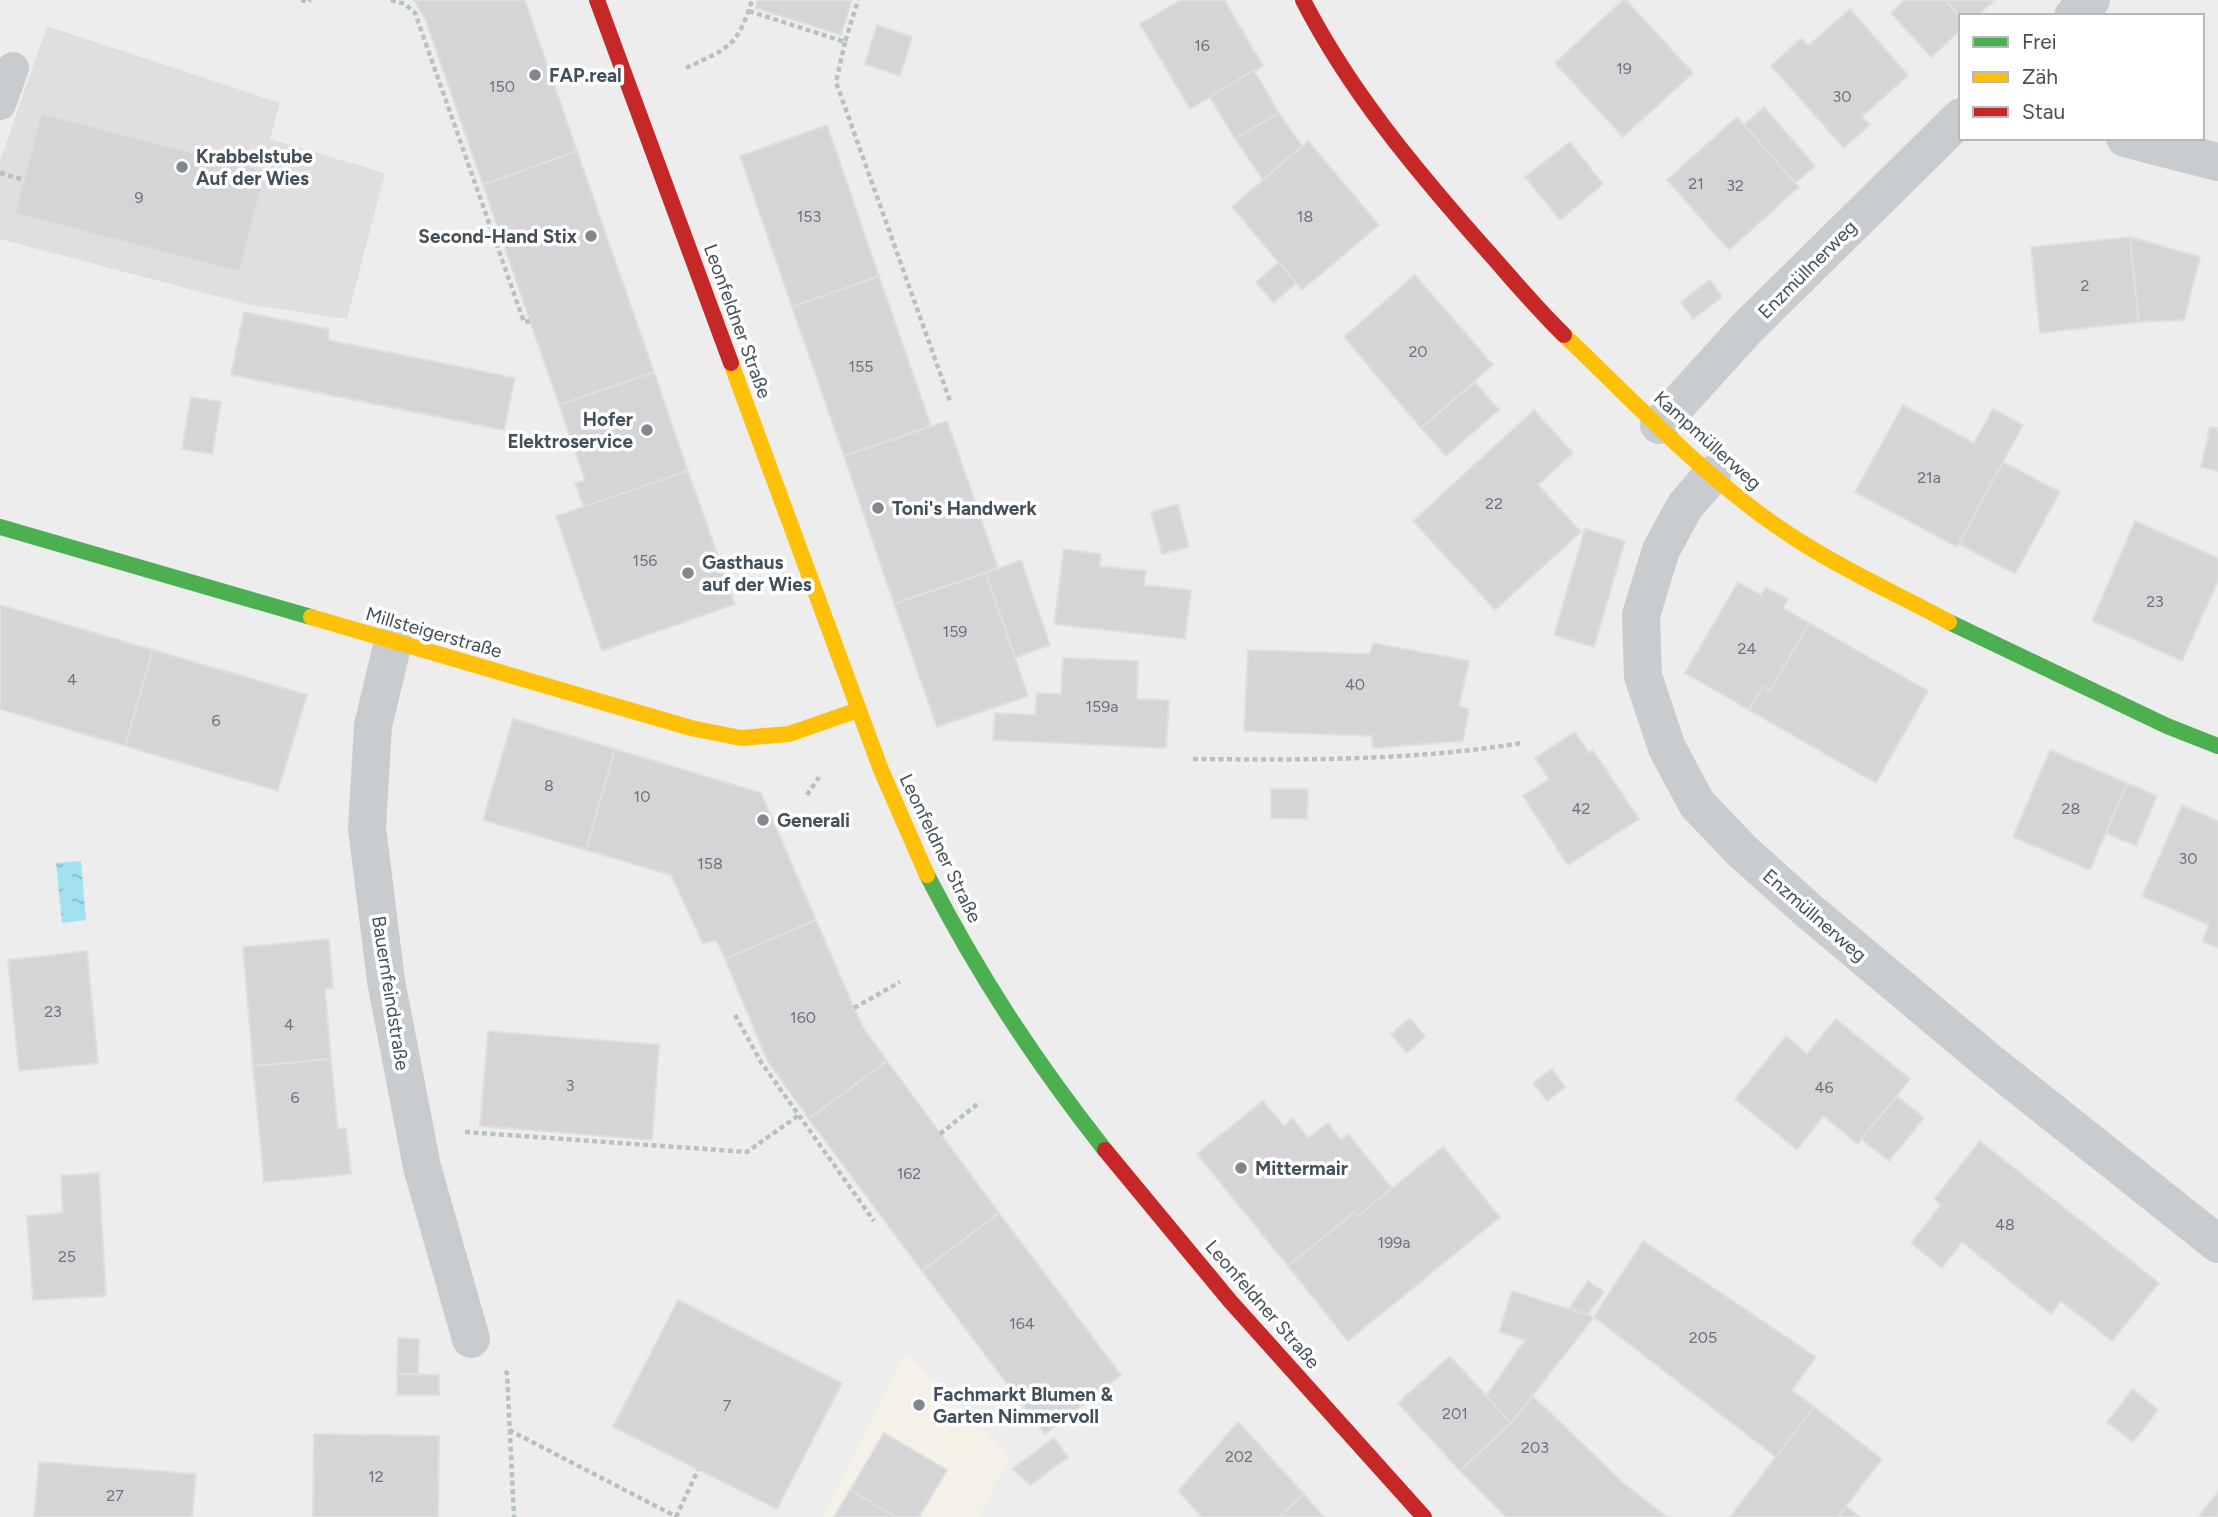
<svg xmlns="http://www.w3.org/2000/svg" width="2218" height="1517" font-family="Figtree,sans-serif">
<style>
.commercial{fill:#f6f1e8}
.education{fill:#e0dedf}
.water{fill:url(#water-ripples)}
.building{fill:#d5d5d7;stroke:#dfdfe0;stroke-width:2}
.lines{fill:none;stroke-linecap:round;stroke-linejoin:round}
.path{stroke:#b5c3be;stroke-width:4.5;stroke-dasharray:5 3.5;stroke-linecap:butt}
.lane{stroke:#c9cccf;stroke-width:32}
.street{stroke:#c9cccf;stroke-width:38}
.fast{stroke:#4caf50;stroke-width:16}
.slow{stroke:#ffc107;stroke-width:16}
.jam{stroke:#c62828;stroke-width:16}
.poi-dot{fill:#80878d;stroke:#fff;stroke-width:2.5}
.labels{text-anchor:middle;stroke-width:7;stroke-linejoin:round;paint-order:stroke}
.number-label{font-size:16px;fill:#6a737a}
.poi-label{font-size:19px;font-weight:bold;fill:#44505a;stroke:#fff;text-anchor:start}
.street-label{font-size:19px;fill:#44505a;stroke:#fff}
</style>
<defs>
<pattern id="water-ripples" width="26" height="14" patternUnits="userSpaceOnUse" patternTransform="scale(1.75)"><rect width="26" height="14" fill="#a2e1ef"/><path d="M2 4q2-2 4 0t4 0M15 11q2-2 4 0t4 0" fill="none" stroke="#86b9c5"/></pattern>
</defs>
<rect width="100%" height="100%" fill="#eeeded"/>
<path class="commercial" d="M 906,1354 L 1010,1456 L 978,1517 L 822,1517 Z"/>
<path class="education" d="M 47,26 L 280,103 L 270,139 L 385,173 L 347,319 L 246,304 L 0,239 L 0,161 Z"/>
<path class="water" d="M 81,861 L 86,920 L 62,923 L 56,863 Z"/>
<g class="building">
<path d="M 414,0 L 525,0 L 577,151 L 483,185 L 426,21 Z"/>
<path d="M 757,0 L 852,0 L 841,35 L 755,8 Z"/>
<path d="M 1181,0 L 1224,0 L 1263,66 L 1190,109 L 1140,24 Z"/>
<path d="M 1623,0 L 1626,0 L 1693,73 L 1623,137 L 1555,63 Z"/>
<path d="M 1905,0 L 1945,0 L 1961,17 L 1961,30 L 1931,57 L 1891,13 Z"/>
<path d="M 1945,0 L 1995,0 L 1977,16 L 1961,17 Z"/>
<path d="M 1850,9 L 1908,75 L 1862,117 L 1870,125 L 1844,148 L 1771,66 L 1801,38 L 1808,46 Z"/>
<path d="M 877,25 L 912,37 L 900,76 L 865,64 Z"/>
<path d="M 1254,70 L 1279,113 L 1235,139 L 1210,97 Z"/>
<path d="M 1764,107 L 1815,166 L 1795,183 L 1744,125 Z"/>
<path d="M 41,113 L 266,171 L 240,272 L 15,214 Z"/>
<path d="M 1279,113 L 1302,146 L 1263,180 L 1235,139 Z"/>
<path d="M 1737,117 L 1799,187 L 1729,250 L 1667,180 Z"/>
<path d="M 827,125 L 879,276 L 792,307 L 740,156 Z"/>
<path d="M 1308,141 L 1379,225 L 1302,290 L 1232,207 Z"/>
<path d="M 1570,142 L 1603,184 L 1560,220 L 1525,177 Z"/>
<path d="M 577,151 L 654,372 L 559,405 L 483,185 Z"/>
<path d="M 2130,237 L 2139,322 L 2040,333 L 2031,247 Z"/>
<path d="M 2130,237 L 2200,257 L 2184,320 L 2139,322 Z"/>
<path d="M 1279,262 L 1296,283 L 1274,303 L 1256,282 Z"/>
<path d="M 1415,275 L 1493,365 L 1421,428 L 1344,337 Z"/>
<path d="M 879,276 L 931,426 L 844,456 L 792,307 Z"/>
<path d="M 1710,280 L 1722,297 L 1693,319 L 1681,302 Z"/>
<path d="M 244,312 L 329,329 L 328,340 L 515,378 L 504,430 L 231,375 Z"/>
<path d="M 654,372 L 688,471 L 584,507 L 575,483 L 585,480 L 559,405 Z"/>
<path d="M 1475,382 L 1499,410 L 1446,456 L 1421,428 Z"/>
<path d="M 191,397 L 221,402 L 212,454 L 182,449 Z"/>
<path d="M 1903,405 L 1974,443 L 1993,409 L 2023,425 L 1957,547 L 1855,492 Z"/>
<path d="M 1534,410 L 1573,453 L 1538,485 L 1581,532 L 1495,610 L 1413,521 Z"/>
<path d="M 947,421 L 998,568 L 894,604 L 844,456 Z"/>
<path d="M 2210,427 L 2218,428 L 2218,471 L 2201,467 Z"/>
<path d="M 2003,462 L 2060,492 L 2015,574 L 1959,544 Z"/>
<path d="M 688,471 L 735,604 L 602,651 L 556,516 Z"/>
<path d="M 1178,504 L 1189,547 L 1162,554 L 1151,512 Z"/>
<path d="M 2135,521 L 2218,558 L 2218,581 L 2182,661 L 2092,621 Z"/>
<path d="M 1585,529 L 1625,541 L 1594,647 L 1554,635 Z"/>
<path d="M 1064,549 L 1101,554 L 1100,566 L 1146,571 L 1144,585 L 1191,590 L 1185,639 L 1054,624 Z"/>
<path d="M 1021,560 L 1050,645 L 1015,658 L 986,573 Z"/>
<path d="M 986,573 L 1028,696 L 937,727 L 894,604 Z"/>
<path d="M 1738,582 L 1761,595 L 1766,587 L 1788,599 L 1783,608 L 1809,623 L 1770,691 L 1763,687 L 1749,710 L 1685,673 Z"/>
<path d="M 0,605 L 153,650 L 125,746 L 0,709 Z"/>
<path d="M 1809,623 L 1928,691 L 1876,783 L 1749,710 L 1763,687 L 1770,691 Z"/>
<path d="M 1373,643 L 1469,661 L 1459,706 L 1469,709 L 1463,741 L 1373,748 L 1372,736 L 1244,731 L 1248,650 L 1370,654 Z"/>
<path d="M 153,650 L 307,695 L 278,791 L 125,746 Z"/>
<path d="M 1063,658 L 1138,661 L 1137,699 L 1169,700 L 1166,748 L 993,740 L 995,713 L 1035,715 L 1037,693 L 1061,694 Z"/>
<path d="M 513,719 L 615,749 L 586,850 L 483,820 Z"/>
<path d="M 1575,732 L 1589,753 L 1593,750 L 1639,819 L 1568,865 L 1523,796 L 1549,779 L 1535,758 Z"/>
<path d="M 615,749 L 761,793 L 816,920 L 725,959 L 716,940 L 703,944 L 671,875 L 586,850 Z"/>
<path d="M 2050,750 L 2127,783 L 2090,870 L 2013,837 Z"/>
<path d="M 2127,783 L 2157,796 L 2136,846 L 2106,833 Z"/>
<path d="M 1271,789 L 1308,789 L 1307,819 L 1271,818 Z"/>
<path d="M 2182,805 L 2218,821 L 2218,948 L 2202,941 L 2209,925 L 2142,896 Z"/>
<path d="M 816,920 L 862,1026 L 887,1061 L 809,1119 L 767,1060 L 725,959 Z"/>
<path d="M 329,939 L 333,988 L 325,989 L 331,1059 L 253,1066 L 243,947 Z"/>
<path d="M 87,951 L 98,1063 L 19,1071 L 8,960 Z"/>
<path d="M 1410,1018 L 1425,1037 L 1407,1053 L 1391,1034 Z"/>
<path d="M 1836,1019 L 1910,1079 L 1858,1144 L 1823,1116 L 1797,1150 L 1735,1099 L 1786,1036 L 1807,1054 Z"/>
<path d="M 488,1031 L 659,1045 L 652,1140 L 480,1126 Z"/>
<path d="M 331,1059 L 338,1129 L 346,1128 L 351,1174 L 264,1182 L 253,1066 Z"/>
<path d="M 887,1061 L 999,1213 L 922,1271 L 809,1119 Z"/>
<path d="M 1552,1069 L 1565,1087 L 1547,1101 L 1533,1083 Z"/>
<path d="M 1897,1096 L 1924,1118 L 1889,1161 L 1861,1139 Z"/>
<path d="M 1263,1101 L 1284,1126 L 1293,1118 L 1308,1138 L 1328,1123 L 1341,1140 L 1348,1134 L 1392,1188 L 1358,1216 L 1355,1212 L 1288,1266 L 1197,1154 Z"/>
<path d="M 1980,1141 L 2159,1283 L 2112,1341 L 2061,1301 L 2051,1314 L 1962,1242 L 1942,1268 L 1911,1243 L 1941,1205 L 1934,1199 Z"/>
<path d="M 1443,1147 L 1500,1217 L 1348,1341 L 1288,1266 L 1355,1212 L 1358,1216 Z"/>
<path d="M 99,1173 L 106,1296 L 33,1300 L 27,1216 L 63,1213 L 61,1176 Z"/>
<path d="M 999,1213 L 1121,1375 L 1045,1434 L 922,1271 Z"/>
<path d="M 1643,1241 L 1816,1357 L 1792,1390 L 1814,1407 L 1776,1457 L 1594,1317 Z"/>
<path d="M 1588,1281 L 1604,1292 L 1587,1315 L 1569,1309 Z"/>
<path d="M 1512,1291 L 1594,1317 L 1511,1423 L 1486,1396 L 1525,1340 L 1499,1332 Z"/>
<path d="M 678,1300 L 842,1383 L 777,1509 L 613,1427 Z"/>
<path d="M 398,1338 L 419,1339 L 418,1375 L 397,1374 Z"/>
<path d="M 1450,1356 L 1511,1423 L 1460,1471 L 1398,1403 Z"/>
<path d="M 397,1374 L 439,1375 L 439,1395 L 397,1395 Z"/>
<path d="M 2133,1389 L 2158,1410 L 2133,1442 L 2107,1422 Z"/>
<path d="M 1533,1396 L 1621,1481 L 1667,1517 L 1506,1517 L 1460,1471 L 1511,1423 Z"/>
<path d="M 1814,1407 L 1882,1459 L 1838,1517 L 1730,1517 Z"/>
<path d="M 1238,1422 L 1304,1494 L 1279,1517 L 1202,1517 L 1178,1491 Z"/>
<path d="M 884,1433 L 947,1470 L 919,1517 L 896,1517 L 850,1490 Z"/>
<path d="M 314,1434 L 439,1436 L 438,1517 L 313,1517 Z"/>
<path d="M 1054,1438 L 1068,1457 L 1031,1485 L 1012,1469 Z"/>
<path d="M 39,1462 L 196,1474 L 192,1517 L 34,1517 Z"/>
<path d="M 850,1490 L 896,1517 L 834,1517 Z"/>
<path d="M 2218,1492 L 2218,1517 L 2198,1517 Z"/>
<path d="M 1304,1494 L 1324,1517 L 1279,1517 Z"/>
<path d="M 1846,1506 L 1860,1517 L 1838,1517 Z"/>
</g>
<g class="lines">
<g class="path">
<path d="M 301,0 L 309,2 L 310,0"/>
<path d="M 391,0 L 405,4 L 415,13 L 524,322 L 530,321"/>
<path d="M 749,11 L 845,42 L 858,0"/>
<path d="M 845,42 L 836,82 L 950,401"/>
<path d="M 686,68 C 729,48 738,46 752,0"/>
<path d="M 0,173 L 24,180"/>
<path d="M 1193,759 C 1303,760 1412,761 1521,743"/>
<path d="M 807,795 L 819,777"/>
<path d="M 854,1008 L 900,982"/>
<path d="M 735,1015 L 761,1062 L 874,1221"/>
<path d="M 465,1132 L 747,1152 L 799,1115"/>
<path d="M 940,1134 L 980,1102"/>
<path d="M 505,1371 L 507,1373 L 514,1517"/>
<path d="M 509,1430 L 677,1517"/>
<path d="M 676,1517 L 698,1470"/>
</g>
<path class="lane" d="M 0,104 L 13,68"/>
<g class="street">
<path d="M 2073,16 L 2091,0"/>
<path d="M 2125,138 L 2218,162"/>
<path d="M 1659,425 L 1747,328 L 1961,117"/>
<path d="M 1712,475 L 1685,506 L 1661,550 L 1641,615 L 1643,676 L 1667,748 L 1697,804 L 1742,851 L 1809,911 L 1988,1061 L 2218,1244"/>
<path d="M 393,642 L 373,726 L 367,828 L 386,981 L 422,1167 L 471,1339"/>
</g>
<g class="fast">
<path d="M 0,527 L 311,617"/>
<path d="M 1949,622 L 2167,726 L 2218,746"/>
<path d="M 927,875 C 979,976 1035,1061 1105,1150"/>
</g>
<g class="slow">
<path d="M 1564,335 C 1641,408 1718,493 1809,547 C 1854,575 1903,597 1949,622"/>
<path d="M 731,363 L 881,770 L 927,875"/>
<path d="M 311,617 L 691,728 L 741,738 L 789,734 L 858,710"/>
</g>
<g class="jam">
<path d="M 597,0 L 731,363"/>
<path d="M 1303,0 C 1349,90 1415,169 1482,245 C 1509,275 1535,307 1564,335"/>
<path d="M 1105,1150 L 1230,1301 L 1424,1517"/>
</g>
</g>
<g class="poi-dot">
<circle cx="535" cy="75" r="7"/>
<circle cx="182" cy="167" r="7"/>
<circle cx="591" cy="236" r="7"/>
<circle cx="647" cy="430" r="7"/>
<circle cx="878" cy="508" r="7"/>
<circle cx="688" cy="573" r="7"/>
<circle cx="763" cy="820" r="7"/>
<circle cx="1241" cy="1168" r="7"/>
<circle cx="919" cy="1405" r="7"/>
</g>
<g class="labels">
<g class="number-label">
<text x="1202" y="51">16</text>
<text x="1624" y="74">19</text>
<text x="502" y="92">150</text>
<text x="1842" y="102">30</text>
<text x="1696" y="189">21</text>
<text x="1735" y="191">32</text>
<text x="139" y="203">9</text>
<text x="809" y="222">153</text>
<text x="1305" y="222">18</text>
<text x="2085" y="291">2</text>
<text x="1418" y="357">20</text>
<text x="861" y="372">155</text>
<text x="1929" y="483">21a</text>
<text x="1494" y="509">22</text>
<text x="645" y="566">156</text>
<text x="2155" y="607">23</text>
<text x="955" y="637">159</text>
<text x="1747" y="654">24</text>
<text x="72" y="685">4</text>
<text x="1355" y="690">40</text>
<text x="1102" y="712">159a</text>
<text x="216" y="726">6</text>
<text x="549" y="791">8</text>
<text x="642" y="802">10</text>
<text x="1581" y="814">42</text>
<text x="2071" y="814">28</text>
<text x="2188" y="864">30</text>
<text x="710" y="869">158</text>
<text x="53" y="1017">23</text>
<text x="803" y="1023">160</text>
<text x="289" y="1030">4</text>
<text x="570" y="1091">3</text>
<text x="1824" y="1093">46</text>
<text x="295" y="1103">6</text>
<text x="909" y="1179">162</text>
<text x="2005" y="1230">48</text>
<text x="1394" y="1248">199a</text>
<text x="67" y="1262">25</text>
<text x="1022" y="1329">164</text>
<text x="1703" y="1343">205</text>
<text x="727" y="1411">7</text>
<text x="1455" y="1419">201</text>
<text x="1535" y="1453">203</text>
<text x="1239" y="1462">202</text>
<text x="376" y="1482">12</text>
<text x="115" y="1501">27</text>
</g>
<g class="poi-label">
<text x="549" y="82">FAP.real</text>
<text x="196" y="163">Krabbelstube<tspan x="196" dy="22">Auf der Wies</tspan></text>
<text x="577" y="243" text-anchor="end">Second-Hand Stix</text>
<text x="633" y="426" text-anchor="end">Hofer<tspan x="633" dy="22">Elektroservice</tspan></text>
<text x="892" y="515">Toni's Handwerk</text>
<text x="702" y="569">Gasthaus<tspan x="702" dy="22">auf der Wies</tspan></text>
<text x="777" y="827">Generali</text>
<text x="1255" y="1175">Mittermair</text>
<text x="933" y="1401">Fachmarkt Blumen &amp;<tspan x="933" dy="22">Garten Nimmervoll</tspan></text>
</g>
<g class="street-label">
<text transform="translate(1807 269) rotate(-45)" y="7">Enzmüllnerweg</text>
<text transform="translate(738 321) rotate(70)" y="7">Leonfeldner Straße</text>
<text transform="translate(1708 440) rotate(42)" y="7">Kampmüllerweg</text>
<text transform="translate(434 632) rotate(16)" y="7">Millsteigerstraße</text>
<text transform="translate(941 848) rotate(64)" y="7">Leonfeldner Straße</text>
<text transform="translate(1815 915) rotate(41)" y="7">Enzmüllnerweg</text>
<text transform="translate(391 993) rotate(81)" y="7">Bauernfeindstraße</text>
<text transform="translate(1263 1304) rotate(49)" y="7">Leonfeldner Straße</text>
</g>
</g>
<rect x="1959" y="14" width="245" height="126" fill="#ffffff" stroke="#b4b9bd" stroke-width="2"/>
<rect x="1973" y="37" width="35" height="10" fill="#4caf50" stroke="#b4b9bd" stroke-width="2"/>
<text x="2022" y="49" font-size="21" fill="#44505a">Frei</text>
<rect x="1973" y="72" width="35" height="10" fill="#ffc107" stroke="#b4b9bd" stroke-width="2"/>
<text x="2022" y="84" font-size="21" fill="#44505a">Zäh</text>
<rect x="1973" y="107" width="35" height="10" fill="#c62828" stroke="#b4b9bd" stroke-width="2"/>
<text x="2022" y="119" font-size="21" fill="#44505a">Stau</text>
</svg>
